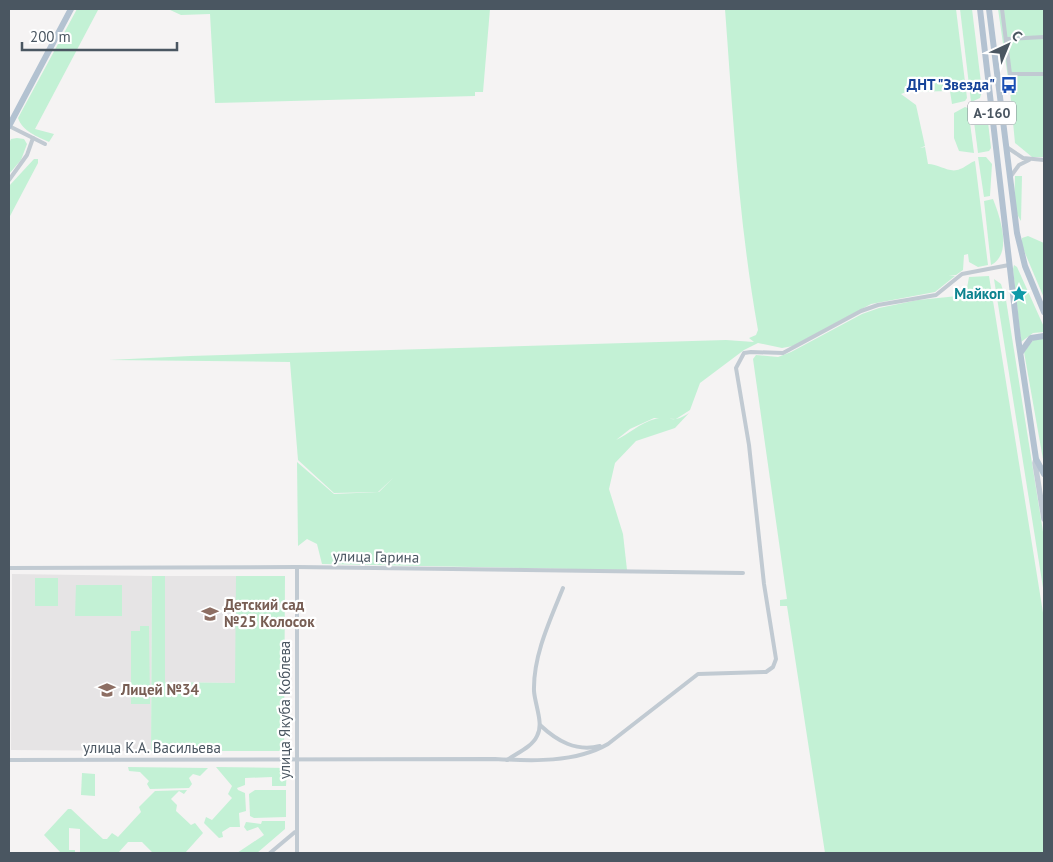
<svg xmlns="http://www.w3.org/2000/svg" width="1053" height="862" font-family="'PT Sans',sans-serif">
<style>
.education{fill:#e6e4e5}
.green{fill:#c3f1d5}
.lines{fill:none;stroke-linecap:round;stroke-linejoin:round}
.minor{stroke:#c1cad2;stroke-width:4}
.secondary{stroke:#c1cbd6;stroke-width:5.5}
.primary{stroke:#b3c2d1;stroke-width:6}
.labels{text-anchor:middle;stroke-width:4.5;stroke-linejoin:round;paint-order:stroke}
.shield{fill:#fff;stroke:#808990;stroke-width:1}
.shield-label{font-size:14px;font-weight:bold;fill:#4a5661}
.transit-label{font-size:15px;font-weight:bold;fill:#164399;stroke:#fff;text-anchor:end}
.culture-label{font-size:15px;font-weight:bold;fill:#0d838f;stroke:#fff;text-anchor:end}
.street-label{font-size:15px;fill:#4a5661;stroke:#fff}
.education-label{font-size:15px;font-weight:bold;fill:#785e54;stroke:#fff;text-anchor:start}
</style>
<rect width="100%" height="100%" fill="#f5f3f3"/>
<g class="education">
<path d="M 12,574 L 152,576 L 151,751 L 11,750 Z"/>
<path d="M 165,576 L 236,576 L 236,683 L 165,682 Z"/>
</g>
<g class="green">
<path d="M 77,9 L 98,10 L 35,129 L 54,134 L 49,142 C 38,137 22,131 18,118 Z"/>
<path d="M 168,9 L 490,9 L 483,92 L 475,92 L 475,96 L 215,103 L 210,14 L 181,15 Z"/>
<path d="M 725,9 L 956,9 L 967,98 L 965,101 L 952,104 L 950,91 L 906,92 L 901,94 L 916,105 L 925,146 L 920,148 L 925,147 L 928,164 C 939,164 950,174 960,169 C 966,167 969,163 975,161 L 988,265 L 978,267 L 969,262 L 968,254 L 964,255 L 963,270 L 956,275 L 949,276 L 955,276 L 935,292 L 871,304 L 793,346 L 782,348 L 758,343 L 744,350 L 700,383 L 690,410 L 676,419 L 654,418 L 630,429 L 616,440 C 627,435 640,423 655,419 C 671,415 671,425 689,413 L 675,428 L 636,441 L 615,463 L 609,489 L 623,534 L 627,570 L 322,564 L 317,544 L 307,539 L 298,546 L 297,462 L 334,494 L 379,492 L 393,478 L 378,492 L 334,493 L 298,460 L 290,362 L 109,360 L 190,356 L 726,340 L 754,342 L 749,338 L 756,335 L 758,330 C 739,224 733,116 725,9 Z"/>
<path d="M 960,9 L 972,9 L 982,91 L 980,98 L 971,102 Z"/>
<path d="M 998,9 L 1044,9 L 1044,157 L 1032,157 L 1015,143 L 1010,91 L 1015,90 L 1013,78 L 1008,78 Z"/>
<path d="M 980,104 L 986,105 L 991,148 L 989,151 L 978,153 L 972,106 Z"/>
<path d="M 965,107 L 968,108 L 974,153 L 959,151 L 954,138 L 954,113 Z"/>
<path d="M 17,138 L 24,139 L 27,144 L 21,160 L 9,174 L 9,143 L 11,139 Z"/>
<path d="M 978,157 L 986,157 L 992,164 L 990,196 L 984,197 Z"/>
<path d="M 34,159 L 38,159 L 38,163 L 9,218 L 9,186 Z"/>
<path d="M 1015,176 L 1022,176 L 1021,221 C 1012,209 1015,190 1015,176 Z"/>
<path d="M 993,199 C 1000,217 1013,254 991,265 L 984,201 Z"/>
<path d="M 1028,236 L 1044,243 L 1044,298 L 1022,246 L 1022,238 Z"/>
<path d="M 1014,265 L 1017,267 L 1044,327 L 1044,332 L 1033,333 L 1021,342 L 1013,269 Z"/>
<path d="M 989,276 L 1044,619 L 1044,853 L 825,853 L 787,606 L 780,606 L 780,600 L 787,599 L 753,359 L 756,355 L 778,357 L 791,352 L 862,314 L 879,308 L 918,300 L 958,296 L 967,288 L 969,277 Z"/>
<path d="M 994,279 L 1001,284 L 1006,300 L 1044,538 L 1044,594 Z"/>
<path d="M 1034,339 L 1044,339 L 1044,465 L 1024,352 Z"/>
<path d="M 152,576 L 165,576 L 165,682 L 235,683 L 236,576 L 285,576 L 284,751 L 151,751 Z"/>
<rect x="35" y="578" width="23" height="28"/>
<path d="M 76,585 L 122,585 L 122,616 L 75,616 Z"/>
<path d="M 140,626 L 149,626 L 150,704 L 131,704 L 131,631 L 140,631 Z"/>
<path d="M 128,767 L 208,768 L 200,776 L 193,774 L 189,778 L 192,784 L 189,788 L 150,789 L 147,784 L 149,781 L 140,772 L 129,771 Z"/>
<path d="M 216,767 L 287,768 L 286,786 L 272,786 L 272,777 L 245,778 L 245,785 L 237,788 L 238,790 L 245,793 L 246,811 L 239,813 L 240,827 L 230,827 L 222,832 L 223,837 L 219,838 L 204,823 L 206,817 L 212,820 L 232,798 L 228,794 L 232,786 Z"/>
<path d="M 82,773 L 95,774 L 95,796 L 81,795 Z"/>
<path d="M 187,790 L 184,794 L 179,791 L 171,799 L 177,805 L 176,811 L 191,825 L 195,823 L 203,833 L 185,853 L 153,853 L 142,842 L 128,842 L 118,853 L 80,853 L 80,829 L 69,828 L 69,850 L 75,850 L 75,853 L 61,853 L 44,835 L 68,809 L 71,809 L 103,839 L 107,839 L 112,833 L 118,837 L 141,812 L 139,807 L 155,791 Z"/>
<path d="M 255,790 L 286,790 L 286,817 L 254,818 L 250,816 L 249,794 Z"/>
<path d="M 262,821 L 285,821 L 285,829 L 257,853 L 237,853 L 264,835 L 258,827 L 247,831 L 244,827 L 246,822 L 261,824 Z"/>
</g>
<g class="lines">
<g class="minor">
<path d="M 1002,9 L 1010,74 L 1044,74"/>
<path d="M 1007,39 L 1044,37"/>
<path d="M 994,49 L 1008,47"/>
<path d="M 9,126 L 45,144"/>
<path d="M 1008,148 L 1023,158 L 1044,160"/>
<path d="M 1011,176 L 1019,165 L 1029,160"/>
<path d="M 9,180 L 27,155 L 33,138"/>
<path d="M 9,568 L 297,567 L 743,573"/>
<path d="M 540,725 C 557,741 576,752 600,746"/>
<path d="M 9,760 L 495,759 C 532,761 575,763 608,744 L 698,674 L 766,672 L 773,667 L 776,659 L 764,584 L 749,445 L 736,368 L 744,353 L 751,352 L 783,353 L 861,311 L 878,305 L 936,295 L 962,274 L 1009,265"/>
<path d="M 507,760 C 517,753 532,747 537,736 C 544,724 535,705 534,691 C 533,656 550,620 563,588"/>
<path d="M 270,853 L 295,832"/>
<path d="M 297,853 L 297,567"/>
</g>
<path class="secondary" d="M 1036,459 L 1035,463 L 1044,519"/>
<g class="primary">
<path d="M 980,9 L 1018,338 L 1036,459 L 1044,474"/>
<path d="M 989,9 L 1017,233 L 1025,266 L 1044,312"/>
<path d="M 9,126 L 71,9"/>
<path d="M 1021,352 L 1031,338 L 1044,336"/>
</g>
</g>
<defs>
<g id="bus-bare" transform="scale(1.35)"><path d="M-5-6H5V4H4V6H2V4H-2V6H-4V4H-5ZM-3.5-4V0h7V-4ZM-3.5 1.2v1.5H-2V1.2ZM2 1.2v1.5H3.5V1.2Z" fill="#1a4fb4" stroke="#fff" stroke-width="2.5" paint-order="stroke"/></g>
<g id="sight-bare" transform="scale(1.35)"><path d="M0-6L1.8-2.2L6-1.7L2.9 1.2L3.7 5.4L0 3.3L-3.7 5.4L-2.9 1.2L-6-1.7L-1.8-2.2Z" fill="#0f9aa8" stroke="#fff" stroke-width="2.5" paint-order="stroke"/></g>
<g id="school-bare" transform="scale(1.35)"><path d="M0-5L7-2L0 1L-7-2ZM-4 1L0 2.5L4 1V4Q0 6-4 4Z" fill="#8d6e63" stroke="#fff" stroke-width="2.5" paint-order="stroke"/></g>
</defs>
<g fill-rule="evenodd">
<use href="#bus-bare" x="1009" y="85"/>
<use href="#sight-bare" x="1019" y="294"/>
<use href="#school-bare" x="210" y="614"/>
<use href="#school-bare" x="107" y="690"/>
</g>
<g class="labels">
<rect class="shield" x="968" y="101.5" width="48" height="23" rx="4"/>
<g class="shield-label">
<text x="992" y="118">А-160</text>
</g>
<g class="transit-label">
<text x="995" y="90">ДНТ "Звезда"</text>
</g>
<g class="culture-label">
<text x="1005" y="299">Майкоп</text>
</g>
<g class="street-label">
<text transform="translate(376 557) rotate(1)" y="5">улица Гарина</text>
<text transform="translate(285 710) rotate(-90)" y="5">улица Якуба Коблева</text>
<text x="152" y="753">улица К.А. Васильева</text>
</g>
<g class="education-label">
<text x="224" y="610">Детский сад<tspan x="224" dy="17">№25 Колосок</tspan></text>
<text x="121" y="695">Лицей №34</text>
</g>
</g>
<rect width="1053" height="862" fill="none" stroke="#4a5661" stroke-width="20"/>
<g transform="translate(1008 45) rotate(44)" stroke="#ffffff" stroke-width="4" paint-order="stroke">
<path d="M0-4L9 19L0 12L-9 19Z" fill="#4a5661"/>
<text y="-8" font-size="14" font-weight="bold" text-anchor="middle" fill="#4a5661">С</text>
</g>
<path d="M22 42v8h155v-8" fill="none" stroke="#4a5661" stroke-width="2.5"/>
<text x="30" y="42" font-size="15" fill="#4a5661" stroke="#ffffff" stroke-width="4" paint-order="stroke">200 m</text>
</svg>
